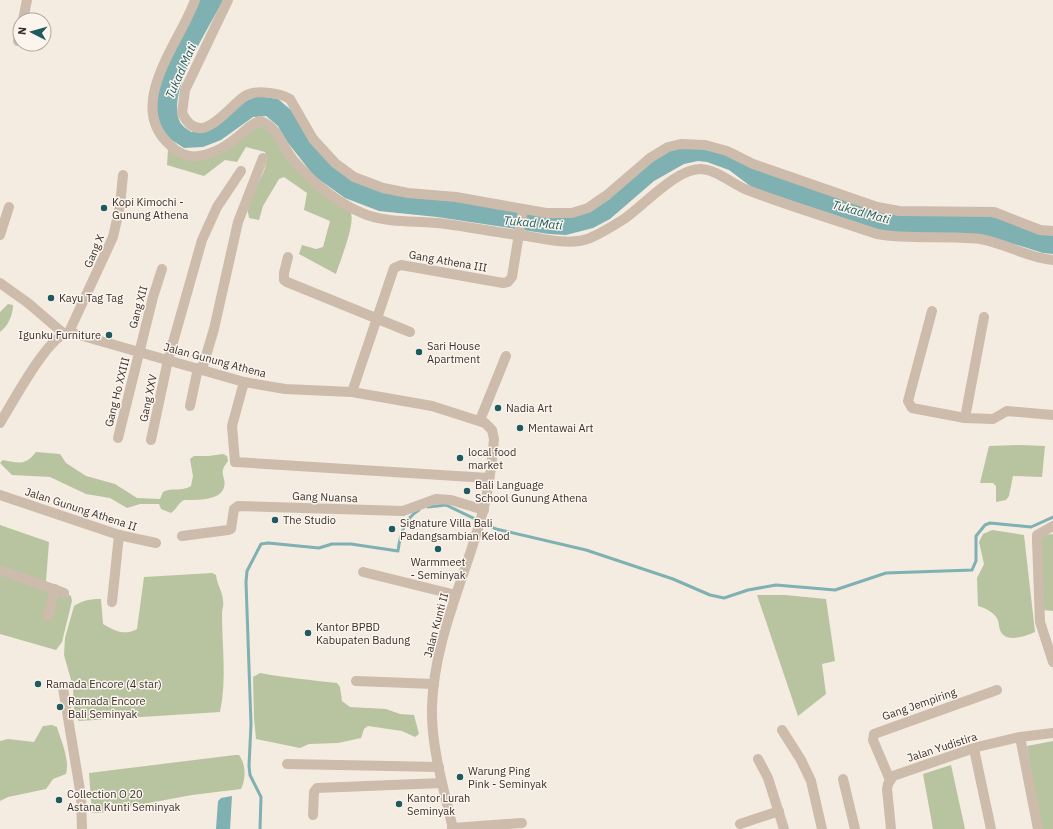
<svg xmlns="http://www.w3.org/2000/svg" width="1053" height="829" font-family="'IBM Plex Sans',sans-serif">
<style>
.green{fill:#b8c4a0}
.water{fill:#7fb0b2}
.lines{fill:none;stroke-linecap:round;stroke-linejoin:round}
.stream{stroke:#7fb0b2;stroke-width:3}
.minor{stroke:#cdbbac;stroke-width:10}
.poi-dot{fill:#1f5a5e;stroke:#fbf5ee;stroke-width:1.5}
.labels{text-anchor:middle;stroke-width:3;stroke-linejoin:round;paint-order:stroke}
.poi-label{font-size:11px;fill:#3b302b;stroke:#fbf5ee;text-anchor:start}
.street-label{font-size:11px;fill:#3b302b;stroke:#fbf5ee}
.water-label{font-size:12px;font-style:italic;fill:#1f5a5e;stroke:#fbf5ee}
</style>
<rect width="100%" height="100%" fill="#f4ebe1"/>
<g class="green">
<path d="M 256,126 L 261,126 L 270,131 L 351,213 C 355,225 340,261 336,274 L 299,254 L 302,245 L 316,249 L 323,247 L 330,221 L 304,210 L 307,193 L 284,177 L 279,179 L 263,206 L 259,220 L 249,218 C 249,215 247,212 248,209 C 248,192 273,169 265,152 L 246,147 L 237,162 L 225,160 L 204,176 L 167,165 L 168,150 L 195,159 Z"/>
<path d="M 8,304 L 13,305 C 13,315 8,326 0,332 L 0,312 Z"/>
<path d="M 1021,445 L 1045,446 L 1042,477 L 1013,476 L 1009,496 L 1006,500 L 996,502 L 996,486 L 993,483 L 980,483 L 989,446 Z"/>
<path d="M 36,452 L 60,454 L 66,463 L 86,476 L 115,484 L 137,498 L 160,499 L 163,492 C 172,487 182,492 191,486 L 193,476 L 190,459 L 194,456 L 209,456 L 223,454 L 227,456 L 228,461 C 217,475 227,476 224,487 C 221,501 195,500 184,500 C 178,503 177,509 171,513 L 161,509 L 159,504 L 140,504 L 127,508 L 110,498 L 86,494 L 50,477 L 12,475 L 0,463 L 3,460 C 19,463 25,466 36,452 Z"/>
<path d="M 0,525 L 49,542 L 46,581 L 53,587 L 71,596 L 72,601 L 62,642 L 56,650 L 0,634 Z"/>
<path d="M 992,530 L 1024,535 L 1035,632 C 1026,636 1005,644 1000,630 C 999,627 999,622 997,618 C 992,611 985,608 978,606 L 977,578 L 984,564 L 979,542 L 983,534 Z"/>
<path d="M 1053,534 L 1053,611 L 1043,610 L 1041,540 L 1044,535 Z"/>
<path d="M 212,573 L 216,575 C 217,585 223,592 223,601 C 224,605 222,610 222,614 C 222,647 227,679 220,712 L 79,721 L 74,716 L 73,687 L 64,655 L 65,638 L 74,606 C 83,600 90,599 101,599 L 103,624 C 115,631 125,636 137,629 L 144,577 Z"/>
<path d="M 757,595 L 785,595 L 826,599 L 835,661 L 822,664 L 826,694 L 798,716 Z"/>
<path d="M 260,673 C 286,678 311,680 337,683 L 340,687 L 342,701 L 350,707 L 386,709 L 400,714 L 414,715 L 419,734 L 415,737 L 402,731 L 368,726 L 364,729 L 361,738 L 338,743 L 309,744 L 300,748 L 256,739 L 254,718 L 253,677 Z"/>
<path d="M 52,725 L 57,727 C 61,741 70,759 66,774 L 53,779 L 46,789 L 8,797 L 0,801 L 0,741 L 8,739 L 34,742 L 43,726 Z"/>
<path d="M 1053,741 L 1053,829 L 1040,829 L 1027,746 Z"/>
<path d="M 235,755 L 239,755 C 246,764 246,779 241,789 L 192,795 L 111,810 L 101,813 L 92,813 L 89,773 Z"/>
<path d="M 951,765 L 965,829 L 933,829 L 923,774 Z"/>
</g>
<g class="water">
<path d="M 197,0 L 223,0 C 210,27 165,93 180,122 C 182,126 187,129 191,132 L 209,130 L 246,101 L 258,96 L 278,99 L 291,110 L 352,178 L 505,209 L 594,208 L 649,162 L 680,145 L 711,147 L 854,202 L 987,216 L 1006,220 L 1053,233 L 1053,254 L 1043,253 L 1014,244 L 886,232 L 753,188 L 729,170 L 707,162 L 698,161 L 684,164 L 654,181 L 610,219 L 593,228 L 566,235 L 549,234 L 437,217 L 379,211 L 345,198 L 314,176 L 285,139 L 278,126 L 266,116 L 253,117 L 221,140 L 203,147 L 184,148 L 164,135 L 153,110 L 156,88 Z"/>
<path d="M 232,796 L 230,829 L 216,829 L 218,801 L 221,798 Z"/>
</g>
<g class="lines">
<g class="stream">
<path d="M 428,507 L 446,505 L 496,529 L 586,550 L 673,579 L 710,595 L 724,598 L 748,590 L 776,585 L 835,590 L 886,573 L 972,570 L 976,561 L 976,536 L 985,525 L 990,523 L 1031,527 L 1053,517"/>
<path d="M 260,829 L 261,797 L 250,775 L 249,766 L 251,724 L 246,582 L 247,571 L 261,544 L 268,543 L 319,548 L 332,544 L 351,544 L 398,551 C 400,535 404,519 419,510"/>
</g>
<g class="minor">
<path d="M 195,0 C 181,41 125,104 169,144 C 176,152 188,158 199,156 C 216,153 228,145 241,134 C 248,128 252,123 261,121 C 281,130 281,146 295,162 C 314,184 340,205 367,215 C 393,224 420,220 446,224 C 470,227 494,232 518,235 C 541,237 568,247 590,238 C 602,233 613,226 624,219 C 643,206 677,168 701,169 C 717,170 731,183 745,189 C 788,206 833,219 877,234 C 911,240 946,235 980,239 C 1005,243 1028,258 1053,260"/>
<path d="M 228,0 L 185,90 L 182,113 C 200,150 226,109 245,96 C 255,89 280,93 290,99 L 313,139 L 335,163 L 354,177 L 383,188 L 408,193 L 456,197 L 546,213 L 572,213 L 588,208 L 607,195 L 650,158 L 668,147 L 681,144 L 705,145 L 727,151 L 753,164 L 877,207 L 899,211 L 994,212 L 1040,230 L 1053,231"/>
<path d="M 23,20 L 27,0"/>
<path d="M 18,41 L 20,34"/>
<path d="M 0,235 L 9,207"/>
<path d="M 288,257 L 284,273 L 284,280 L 287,282 L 410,332"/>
<path d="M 0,283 L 28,303 L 63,333"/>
<path d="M 932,311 L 908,401 L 912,408 L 965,418 L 993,419 L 1007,411 L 1053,415"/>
<path d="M 69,332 L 113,237 L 120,206 L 123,175"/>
<path d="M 202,369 L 214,329 L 238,222 L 263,158"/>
<path d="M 244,382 L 232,426 L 235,462 L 488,478"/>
<path d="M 352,392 L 394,268 L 401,265 L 503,283 L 508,282 L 512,277 L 523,209"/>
<path d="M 190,406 L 198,368"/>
<path d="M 965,418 L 984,317"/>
<path d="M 480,420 L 506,356"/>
<path d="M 0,423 C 12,404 48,335 69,332 L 244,382 L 285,389 L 352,392 L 432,406 L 485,423 L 492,430 L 494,439 C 492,462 489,488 483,511 C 466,576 434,638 432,707 C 431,748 444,789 453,829"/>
<path d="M 118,438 L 153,297 L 162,269"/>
<path d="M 151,440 L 168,360 L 202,240 L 217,207 L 241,171"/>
<path d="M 0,495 L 119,535 L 156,543"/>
<path d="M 1053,526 L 1037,535 L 1037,540 L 1040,622 L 1053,662"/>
<path d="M 182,536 L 228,530 L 231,529 L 234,509 L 238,506 L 403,511 L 436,499 L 451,500 L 484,510"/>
<path d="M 0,570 L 64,593"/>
<path d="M 363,572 L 456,595"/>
<path d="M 112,602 L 119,535"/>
<path d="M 48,617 L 55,589"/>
<path d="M 356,681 L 434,684"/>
<path d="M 63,688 L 81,796 L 82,829"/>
<path d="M 782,730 L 801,760 L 811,781 L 822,829"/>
<path d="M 1020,737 L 1038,829"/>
<path d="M 974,749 L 991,829"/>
<path d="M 758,759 L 768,778 L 784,829"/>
<path d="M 287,764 L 439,767"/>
<path d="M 843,779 L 855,829"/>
<path d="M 890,780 L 873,740 L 874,734 L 997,690"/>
<path d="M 313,815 L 314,792 L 317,788 L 442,783"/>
<path d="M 740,824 L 779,811"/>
<path d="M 452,828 L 522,823"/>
<path d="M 891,829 L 887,789 L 888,784 L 893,776 L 977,747 L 1020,737 L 1053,733"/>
</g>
</g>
<g class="poi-dot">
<circle cx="104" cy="208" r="4"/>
<circle cx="51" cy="298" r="4"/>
<circle cx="109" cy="335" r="4"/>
<circle cx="419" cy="352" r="4"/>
<circle cx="498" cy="408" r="4"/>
<circle cx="520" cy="428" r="4"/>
<circle cx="460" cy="458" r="4"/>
<circle cx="467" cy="491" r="4"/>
<circle cx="275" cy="520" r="4"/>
<circle cx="392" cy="529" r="4"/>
<circle cx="438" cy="549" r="4"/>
<circle cx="308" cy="633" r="4"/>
<circle cx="38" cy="684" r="4"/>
<circle cx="60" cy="707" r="4"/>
<circle cx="460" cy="777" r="4"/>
<circle cx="59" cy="800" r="4"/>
<circle cx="399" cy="804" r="4"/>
</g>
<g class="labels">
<g class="poi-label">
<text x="112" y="206">Kopi Kimochi -<tspan x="112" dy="13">Gunung Athena</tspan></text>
<text x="59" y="302">Kayu Tag Tag</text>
<text x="101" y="339" text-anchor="end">Igunku Furniture</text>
<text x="427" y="350">Sari House<tspan x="427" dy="13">Apartment</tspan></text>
<text x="506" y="412">Nadia Art</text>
<text x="528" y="432">Mentawai Art</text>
<text x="468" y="456">local food<tspan x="468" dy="13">market</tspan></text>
<text x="475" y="489">Bali Language<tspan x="475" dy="13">School Gunung Athena</tspan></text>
<text x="283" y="524">The Studio</text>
<text x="400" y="527">Signature Villa Bali<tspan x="400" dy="13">Padangsambian Kelod</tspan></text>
<text x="438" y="566" text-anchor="middle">Warmmeet<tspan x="438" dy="13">- Seminyak</tspan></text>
<text x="316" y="631">Kantor BPBD<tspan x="316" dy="13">Kabupaten Badung</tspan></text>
<text x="46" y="688">Ramada Encore (4 star)</text>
<text x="68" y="705">Ramada Encore<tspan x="68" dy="13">Bali Seminyak</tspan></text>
<text x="468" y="775">Warung Ping<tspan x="468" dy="13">Pink - Seminyak</tspan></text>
<text x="67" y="798">Collection O 20<tspan x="67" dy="13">Astana Kunti Seminyak</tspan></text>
<text x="407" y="802">Kantor Lurah<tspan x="407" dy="13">Seminyak</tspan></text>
</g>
<g class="street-label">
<text transform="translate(94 251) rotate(-67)" y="4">Gang X</text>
<text transform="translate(448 261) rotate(10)" y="4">Gang Athena III</text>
<text transform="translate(138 307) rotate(-75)" y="4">Gang XII</text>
<text transform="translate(215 360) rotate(15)" y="4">Jalan Gunung Athena</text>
<text transform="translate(117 392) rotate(-76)" y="4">Gang Ho XXIII</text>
<text transform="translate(148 398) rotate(-78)" y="4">Gang XXV</text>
<text transform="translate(325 497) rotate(2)" y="4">Gang Nuansa</text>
<text transform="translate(81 509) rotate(18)" y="4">Jalan Gunung Athena II</text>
<text transform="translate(436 625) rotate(-75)" y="4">Jalan Kunti II</text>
<text transform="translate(919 704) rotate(-19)" y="4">Gang Jempiring</text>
<text transform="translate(942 747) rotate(-18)" y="4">Jalan Yudistira</text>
</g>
<g class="water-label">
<text transform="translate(181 71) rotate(-66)" y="4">Tukad Mati</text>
<text transform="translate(861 212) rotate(15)" y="4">Tukad Mati</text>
<text transform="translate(533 223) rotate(5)" y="4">Tukad Mati</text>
</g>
</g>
<g transform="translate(32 32) rotate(276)"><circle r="19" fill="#fbf5ee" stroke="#aea6a0"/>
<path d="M0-3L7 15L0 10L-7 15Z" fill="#1f5a5e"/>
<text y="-6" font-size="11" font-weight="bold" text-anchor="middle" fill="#3b302b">N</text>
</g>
</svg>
